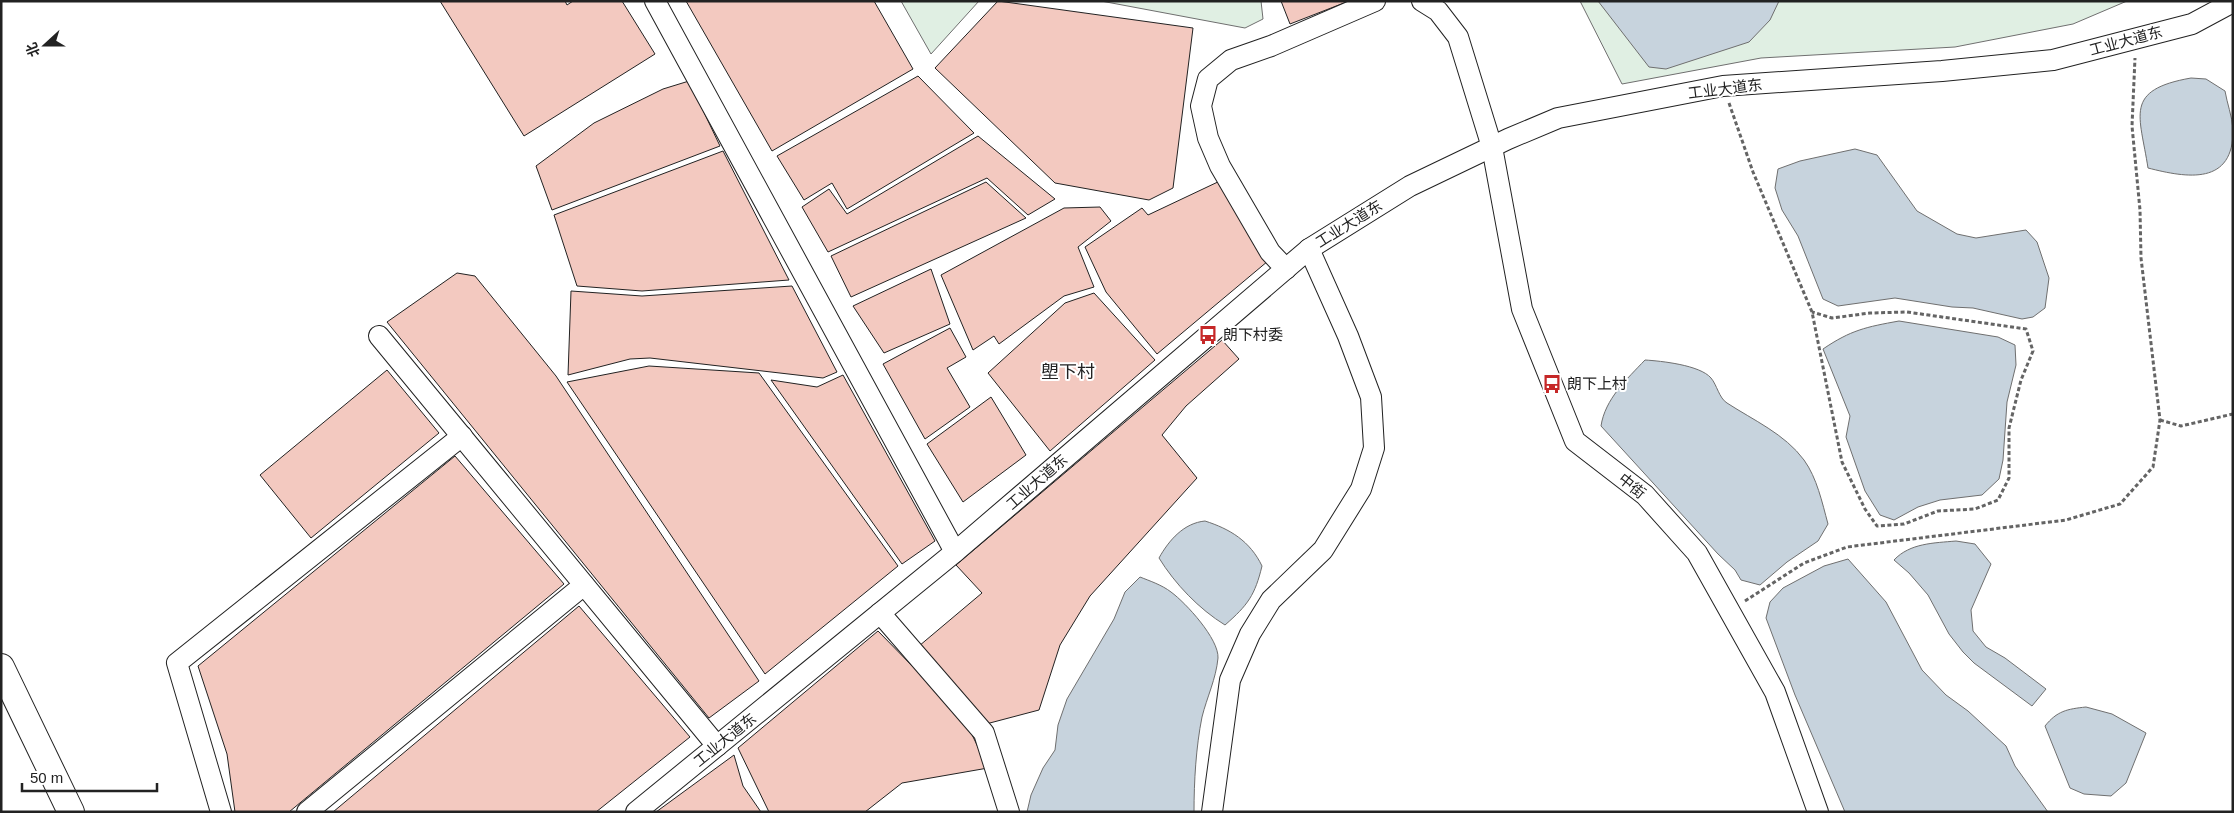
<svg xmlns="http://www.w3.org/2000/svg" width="2234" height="813" font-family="Helvetica,'Noto Sans SC',sans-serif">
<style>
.green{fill:#e0efe3;stroke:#6f6f6f}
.water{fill:#c7d3dd;stroke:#6f6f6f}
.building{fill:#f3c9c0;stroke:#222}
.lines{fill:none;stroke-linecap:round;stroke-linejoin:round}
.minor-casing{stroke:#222;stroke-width:22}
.major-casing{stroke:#222;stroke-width:28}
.path{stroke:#646464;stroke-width:3;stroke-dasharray:4 2.5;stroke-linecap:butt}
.minor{stroke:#fff;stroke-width:20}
.major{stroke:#fff;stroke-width:26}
.labels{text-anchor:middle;stroke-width:4;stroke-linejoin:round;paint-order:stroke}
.street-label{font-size:15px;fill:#222;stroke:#fff}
.poi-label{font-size:15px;fill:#222;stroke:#fff;text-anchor:start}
.quarter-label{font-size:18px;fill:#222;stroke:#fff}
</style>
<rect width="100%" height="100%" fill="#fff"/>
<g class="green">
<path d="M 901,1 L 979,1 L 931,54 Z"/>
<path d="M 1101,1 L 1261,1 L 1263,19 L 1245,28 Z"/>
<path d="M 1580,1 L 2127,1 L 2073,24 L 1955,47 L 1761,58 L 1622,84 Z"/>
</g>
<g class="water">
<path d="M 1598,1 L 1779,1 L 1770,20 L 1749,42 L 1666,69 L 1649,67 Z"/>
<path d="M 2191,78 L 2206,79 L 2225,91 C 2227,103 2232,116 2233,129 C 2234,186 2187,178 2148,168 C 2140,115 2123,90 2191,78 Z"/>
<path d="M 1855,149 L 1877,155 L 1917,211 L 1957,234 L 1976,238 L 2026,230 L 2037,242 L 2049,278 L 2045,308 L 2033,317 L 2022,319 L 1973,308 L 1952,307 L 1895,298 L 1838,306 L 1823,299 L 1798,236 L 1782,210 L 1775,188 L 1778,169 L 1800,161 Z"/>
<path d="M 1899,321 L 1998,337 L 2015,345 L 2016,365 L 2007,402 L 2003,460 L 1999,479 L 1982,495 L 1940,500 L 1918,507 L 1894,520 L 1880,515 L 1865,491 L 1846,437 L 1850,416 L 1823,349 C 1851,330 1866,327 1899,321 Z"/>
<path d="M 1645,360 C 1661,361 1700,365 1711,378 C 1717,385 1719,398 1727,403 C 1753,420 1785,434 1804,460 C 1817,478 1822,502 1828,524 L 1818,541 L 1787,562 L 1760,585 L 1741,580 L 1735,570 L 1718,554 L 1601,426 C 1605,399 1627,379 1645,360 Z"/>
<path d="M 1205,521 C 1230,529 1250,541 1262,566 C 1255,595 1248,605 1225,625 C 1199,609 1175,584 1159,558 C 1169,540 1184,523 1205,521 Z"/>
<path d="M 1956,541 L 1975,544 L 1991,564 L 1971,610 L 1973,631 L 1986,647 L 2005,658 L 2046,689 L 2032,706 L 1974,663 L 1963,652 L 1949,634 L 1928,595 L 1909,573 L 1894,560 C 1910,543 1934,543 1956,541 Z"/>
<path d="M 1848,559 L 1886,602 L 1922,670 L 1946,695 L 1968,711 L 2006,746 L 2015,766 L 2048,812 L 1845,812 L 1795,695 L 1766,618 L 1770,602 L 1783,588 L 1824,566 Z"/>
<path d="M 1140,577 C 1150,581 1162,585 1171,592 C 1186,603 1219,639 1218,658 C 1216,679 1207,697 1202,717 C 1196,747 1194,781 1194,812 L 1027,812 L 1031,795 L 1043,768 L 1055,750 L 1058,725 L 1067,699 L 1114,619 L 1125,592 Z"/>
<path d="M 2086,707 L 2112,714 L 2146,733 L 2126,783 L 2111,796 L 2084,794 L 2070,788 L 2045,726 C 2057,711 2067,709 2086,707 Z"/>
</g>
<g class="building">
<path d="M 440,1 L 565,1 L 567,5 L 573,1 L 622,1 L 655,54 L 524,136 Z"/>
<path d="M 686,1 L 874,1 L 913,69 L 772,151 Z"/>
<path d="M 998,1 L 1193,28 L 1173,188 L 1149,200 L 1055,183 L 935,68 Z"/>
<path d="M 1281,1 L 1349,1 L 1290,24 Z"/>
<path d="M 918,76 L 974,133 L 847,209 L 832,183 L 804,200 L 777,156 Z"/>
<path d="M 689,81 L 720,146 L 552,210 L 536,166 L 594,123 L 663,89 Z"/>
<path d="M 978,136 L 1055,199 L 1028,215 L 987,178 L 828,252 L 802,207 L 829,189 L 847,214 Z"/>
<path d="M 723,151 L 789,280 L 642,291 L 577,286 L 554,215 Z"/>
<path d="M 1222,180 L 1268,261 L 1157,354 L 1106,292 L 1085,247 L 1142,208 L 1148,215 Z"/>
<path d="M 986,182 L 1026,218 L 851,297 L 831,256 Z"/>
<path d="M 1100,207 L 1111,221 L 1078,247 L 1094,287 L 1064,296 L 999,344 L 994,336 L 973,350 L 941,275 L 1064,208 Z"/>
<path d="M 931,269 L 950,324 L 884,353 L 853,306 Z"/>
<path d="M 457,273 L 475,276 L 556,376 L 759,681 L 709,718 L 387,322 Z"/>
<path d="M 792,286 L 837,372 L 823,378 L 650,358 L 630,359 L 568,375 L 571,291 L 642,296 Z"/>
<path d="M 1094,293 L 1155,360 L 1050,451 L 988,373 L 1065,303 Z"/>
<path d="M 950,328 L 966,357 L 947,368 L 970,407 L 925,439 L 883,364 Z"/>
<path d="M 1222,340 L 1239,359 L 1186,406 L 1162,435 L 1197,478 L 1090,596 L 1060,645 L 1039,710 L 986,724 L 919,646 L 982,593 L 956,565 Z"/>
<path d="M 649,366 L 759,373 L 898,566 L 765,674 L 567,382 Z"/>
<path d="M 387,370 L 439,433 L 311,538 L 260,475 Z"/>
<path d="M 843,375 L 935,541 L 902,564 L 771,380 L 817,387 Z"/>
<path d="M 991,397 L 1026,455 L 963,502 L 927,444 Z"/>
<path d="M 455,456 L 564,584 L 289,812 L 235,812 L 227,754 L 198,666 Z"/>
<path d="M 579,606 L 690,737 L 596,812 L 333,812 Z"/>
<path d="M 878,631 L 965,720 L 988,768 L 902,783 L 865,812 L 769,812 L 738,748 Z"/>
<path d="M 734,755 L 743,786 L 761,812 L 656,812 Z"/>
</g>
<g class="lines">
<g class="minor-casing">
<g id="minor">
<path d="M 655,1 L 955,552"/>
<path d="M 1422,1 L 1438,11 L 1458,37 L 1492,147 L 1522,309 L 1575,441 L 1645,495 L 1697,553 L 1775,692 L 1818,812"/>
<path d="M 1286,269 L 1270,252 L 1220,166 L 1208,138 L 1201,106 L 1208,79 L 1231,60 L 1271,46 L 1375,1"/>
<path d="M 379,336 L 717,746"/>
<path d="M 880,613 L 984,733 L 1009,812"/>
<path d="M 221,812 L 177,663 L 462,436"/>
<path d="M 307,812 L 584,585"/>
<path d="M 636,812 L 955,552 L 1309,249 L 1410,186 L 1508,139 L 1558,118 L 1723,86 L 1942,71 L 2053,60 L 2192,24 L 2233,2"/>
<path d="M 1212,812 L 1230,680 L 1250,634 L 1271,600 L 1323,550 L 1361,489 L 1374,448 L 1371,397 L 1348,336 L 1309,249"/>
</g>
</g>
<g class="major-casing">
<path id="major" d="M 1,667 L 71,812"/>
</g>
<g class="path">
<path d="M 1729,103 L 1753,172 L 1812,312 L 1842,462 L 1865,509 L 1877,526 L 1904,524 L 1938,511 L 1975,509 L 1998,500 L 2009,478 L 2009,428 L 2021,380 L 2033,351 L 2026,329 L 1907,312 L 1870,313 L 1832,318 L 1812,312"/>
<path d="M 2160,420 L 2181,426 L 2233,414"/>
<path d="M 1745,601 L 1804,563 L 1847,547 L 2066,520 L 2120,504 L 2153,467 L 2160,420 L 2141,258 L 2140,210 L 2132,126 L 2135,58"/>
</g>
<use href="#minor" class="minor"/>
<use href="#major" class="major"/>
</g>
<defs>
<g id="bus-bare" transform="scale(1.5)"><path d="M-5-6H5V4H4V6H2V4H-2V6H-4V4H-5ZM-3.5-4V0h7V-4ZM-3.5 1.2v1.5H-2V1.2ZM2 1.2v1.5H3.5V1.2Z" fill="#c62828" stroke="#fff" stroke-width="2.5" paint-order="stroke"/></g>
</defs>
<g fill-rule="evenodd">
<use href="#bus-bare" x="1208" y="335"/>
<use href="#bus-bare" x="1552" y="384"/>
</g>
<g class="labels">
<g class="street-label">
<text transform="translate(2126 41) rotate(-15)" y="5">工业大道东</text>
<text transform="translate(1725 89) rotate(-7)" y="5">工业大道东</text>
<text transform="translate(1349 224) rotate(-32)" y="5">工业大道东</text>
<text transform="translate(1037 482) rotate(-41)" y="5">工业大道东</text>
<text transform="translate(1632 486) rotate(39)" y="5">中街</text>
<text transform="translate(725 740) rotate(-39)" y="5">工业大道东</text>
</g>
<g class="poi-label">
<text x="1223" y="340">朗下村委</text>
<text x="1567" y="389">朗下上村</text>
</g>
<g class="quarter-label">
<text x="1068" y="378">塱下村</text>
</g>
</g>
<rect width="2234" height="813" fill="none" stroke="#222222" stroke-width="5"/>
<g transform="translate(45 45) rotate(249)" stroke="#ffffff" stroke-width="4" paint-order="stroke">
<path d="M0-4L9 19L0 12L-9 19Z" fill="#222222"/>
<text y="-8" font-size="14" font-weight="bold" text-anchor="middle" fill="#222222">北</text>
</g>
<path d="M22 783v8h135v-8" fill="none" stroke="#222222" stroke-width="2.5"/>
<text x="30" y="783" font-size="15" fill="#222222" stroke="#ffffff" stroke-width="4" paint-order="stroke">50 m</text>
</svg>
